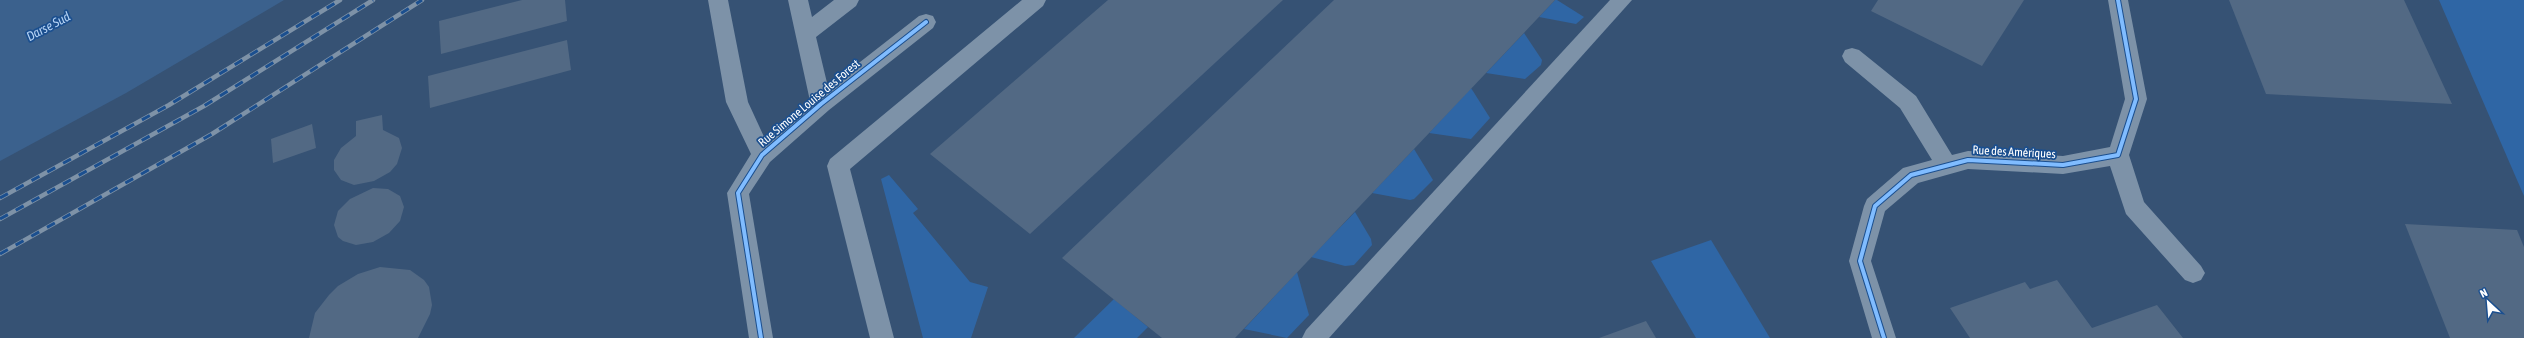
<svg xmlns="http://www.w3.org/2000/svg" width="2524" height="338" font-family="'Asap Condensed',sans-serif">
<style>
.green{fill:#2f66a5}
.water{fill:#3b618d}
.building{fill:#526984}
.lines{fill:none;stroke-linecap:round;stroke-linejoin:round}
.minor{fill:#7d92a8;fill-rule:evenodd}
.rail-casing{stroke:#7e92a7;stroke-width:4.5}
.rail{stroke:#1b4f8f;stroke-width:3;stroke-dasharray:9;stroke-linecap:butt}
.cycleway-casing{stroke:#1b4f8f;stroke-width:6}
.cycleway{stroke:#80bcff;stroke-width:4}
.labels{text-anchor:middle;stroke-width:3.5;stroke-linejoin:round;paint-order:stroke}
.street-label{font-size:12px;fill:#fff;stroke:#1b4f8f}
.water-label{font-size:13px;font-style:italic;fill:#b5d3f5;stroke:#1b4f8f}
</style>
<rect width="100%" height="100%" fill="#365274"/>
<g class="green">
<path d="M 1555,0 L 1557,0 L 1584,17 L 1576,24 L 1539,17 Z"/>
<path d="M 2439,0 L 2524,0 L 2524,196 Z"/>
<path d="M 1524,33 L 1542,60 L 1541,65 L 1525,79 L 1486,73 Z"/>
<path d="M 1471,88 L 1490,118 L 1471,139 L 1429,133 Z"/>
<path d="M 1414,149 L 1433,180 L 1414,199 L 1410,200 L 1372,193 Z"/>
<path d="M 889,175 L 918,209 L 913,213 L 970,282 L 988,287 L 971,338 L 923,338 L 881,179 Z"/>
<path d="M 1355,212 L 1371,239 L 1372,245 L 1354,265 L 1345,266 L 1311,257 Z"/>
<path d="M 1711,240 L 1770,338 L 1696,338 L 1651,261 Z"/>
<path d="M 1297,272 L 1309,315 L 1287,338 L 1244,329 Z"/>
<path d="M 1114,299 L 1148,327 L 1137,338 L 1074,338 Z"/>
</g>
<path class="water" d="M 0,0 L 284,0 L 126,93 L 0,161 Z"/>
<g class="building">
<path d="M 522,0 L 565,0 L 567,21 L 441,54 L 439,21 Z"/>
<path d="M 1108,0 L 1283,0 L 1030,234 L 930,154 Z"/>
<path d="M 1334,0 L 1555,0 L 1235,338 L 1162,338 L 1062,258 Z"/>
<path d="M 1878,0 L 2024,0 L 1982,66 L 1871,11 Z"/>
<path d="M 2229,0 L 2404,0 L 2452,104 L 2266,94 Z"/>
<path d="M 567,40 L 571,70 L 430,108 L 428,76 Z"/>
<path d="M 382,115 L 383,130 L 399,138 L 402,148 L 397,164 L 390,172 L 374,181 L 354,185 L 341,180 L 334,170 L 334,160 L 341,148 L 356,136 L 356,121 Z"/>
<path d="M 312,124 L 316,148 L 273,163 L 271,139 Z"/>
<path d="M 373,188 L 388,189 L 400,196 L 404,207 L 400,221 L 389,233 L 373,242 L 356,245 L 343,241 L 338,237 L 334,225 L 338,211 L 350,199 Z"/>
<path d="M 2405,224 L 2517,230 L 2524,247 L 2524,338 L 2450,338 Z"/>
<path d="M 380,267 L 410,270 L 424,280 L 429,287 L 432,305 L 430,314 L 418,338 L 309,338 L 315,313 L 329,295 L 338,286 L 358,274 Z"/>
<path d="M 2057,280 L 2092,328 L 2157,305 L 2183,338 L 1970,338 L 1950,308 L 2025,282 L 2030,289 Z"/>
<path d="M 1646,321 L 1656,338 L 1599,338 Z"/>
</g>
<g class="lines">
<g class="minor">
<path d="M 708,0 L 728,0 L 748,102 L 765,139 L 810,101 L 788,0 L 808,0 L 812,17 L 834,0 L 859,0 L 856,6 L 816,37 L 828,87 L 919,16 L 926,14 L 933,16 L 936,22 L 933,28 L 829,110 L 770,162 L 749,194 L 773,338 L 749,338 L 727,193 L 751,154 L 726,102 Z"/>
<path d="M 1022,0 L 1046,0 L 1043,6 L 850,169 L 894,338 L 870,338 L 827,166 L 830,159 Z"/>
<path d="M 1610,0 L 1632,0 L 1329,338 L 1302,338 L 1306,330 Z"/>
<path d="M 2108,0 L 2128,0 L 2147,99 L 2129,155 L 2144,202 L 2201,266 L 2205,273 L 2201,280 L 2193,283 L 2185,280 L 2126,214 L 2110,166 L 2063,174 L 1968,169 L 1918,183 L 1885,211 L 1871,261 L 1896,338 L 1872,338 L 1849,261 L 1864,206 L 1867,199 L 1903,168 L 1932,160 L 1900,108 L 1845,62 L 1842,56 L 1845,50 L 1852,48 L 1859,50 L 1916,96 L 1952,155 L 1968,151 L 2063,156 L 2110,147 L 2125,99 Z"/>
</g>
<g class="rail-casing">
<g id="rail">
<path d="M 0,198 L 169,105 L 340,0"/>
<path d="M 0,219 L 204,106 L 373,0"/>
<path d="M 0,254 L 212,134 L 422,0"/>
</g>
</g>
<use href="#rail" class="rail"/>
<g class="cycleway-casing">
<g id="cycleway">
<path d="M 761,338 L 738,193 L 762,155 L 821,104 L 926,22"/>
<path d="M 1884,338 L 1860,261 L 1875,206 L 1911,175 L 1968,160 L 2063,165 L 2118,155 L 2136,99 L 2118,0"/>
</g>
</g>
<use href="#cycleway" class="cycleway"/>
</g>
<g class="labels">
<g class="street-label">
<text transform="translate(809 103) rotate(-40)" y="4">Rue Simone Louise des Forest</text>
<text transform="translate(2014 152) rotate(3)" y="4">Rue des Amériques</text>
</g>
<g class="water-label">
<text transform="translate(48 26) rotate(-28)" y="5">Darse Sud</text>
</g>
</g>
<g transform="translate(2488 302) rotate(334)" stroke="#1b4f8f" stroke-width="3" paint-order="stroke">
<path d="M0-3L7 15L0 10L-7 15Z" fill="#ffffff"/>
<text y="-6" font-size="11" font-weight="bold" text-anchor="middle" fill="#ffffff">N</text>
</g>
</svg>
